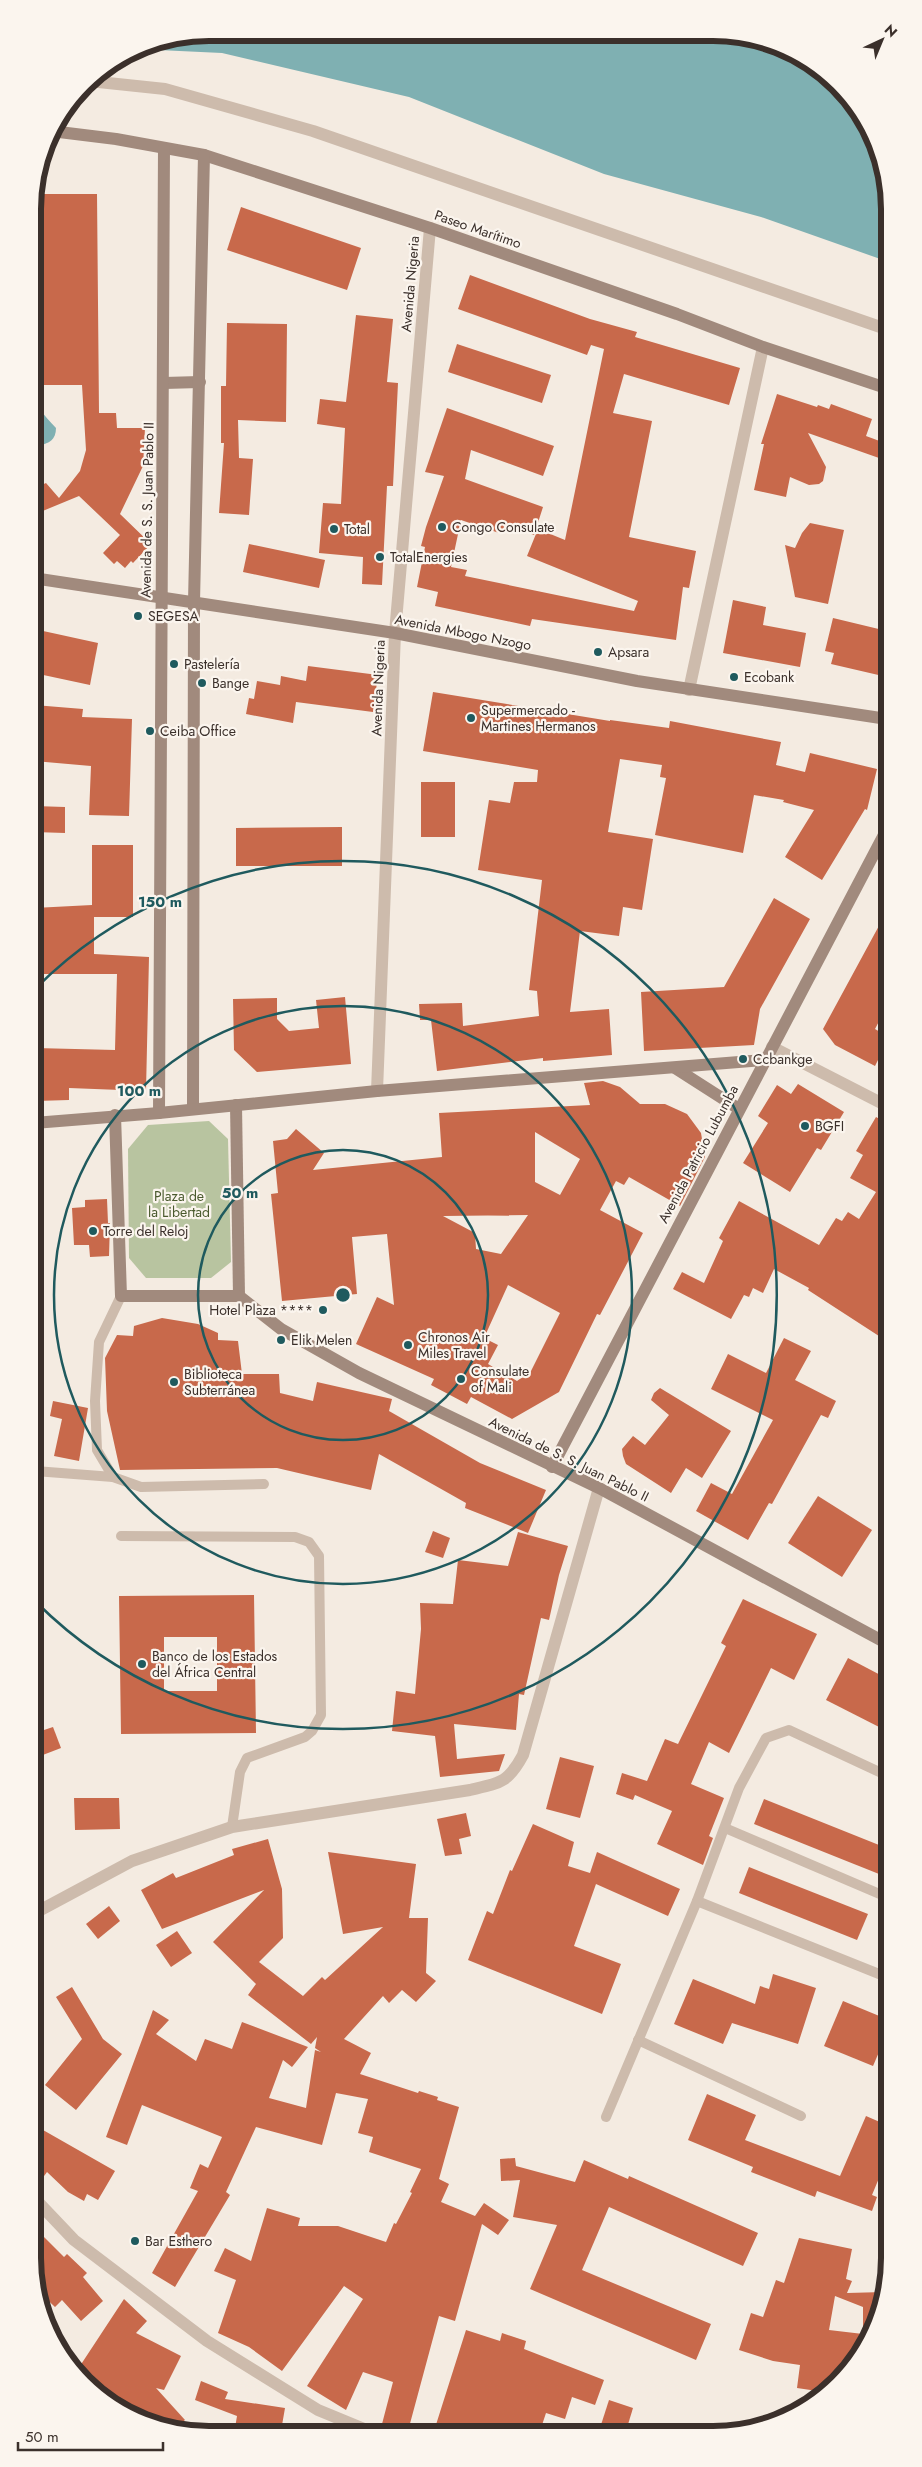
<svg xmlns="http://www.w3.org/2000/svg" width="922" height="2467" font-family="Jost,sans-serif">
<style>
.green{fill:#b8c4a0}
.water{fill:#7fb0b2}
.building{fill:#c8694b;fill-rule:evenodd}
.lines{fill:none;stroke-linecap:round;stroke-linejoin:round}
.lane{stroke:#cdbbac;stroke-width:10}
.street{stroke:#cdbbac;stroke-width:12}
.secondary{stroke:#a18a7d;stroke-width:12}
.ring{fill:none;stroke:#1f5a5e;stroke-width:2.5}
.poi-dot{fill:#1f5a5e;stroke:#fbf5ee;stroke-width:2}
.labels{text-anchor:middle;stroke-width:4.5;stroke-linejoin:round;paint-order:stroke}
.street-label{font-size:14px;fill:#3b302b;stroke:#fbf5ee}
.poi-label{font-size:14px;fill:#3b302b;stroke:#fbf5ee;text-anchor:start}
.park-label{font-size:14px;fill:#4a5a2e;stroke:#fbf5ee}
.rim{fill:none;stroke:#3b302b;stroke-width:6}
.centre{fill:#1f5a5e;stroke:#fbf5ee;stroke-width:2.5}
.ring-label{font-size:15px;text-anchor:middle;font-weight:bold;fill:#1f5a5e;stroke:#fbf5ee;stroke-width:4.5;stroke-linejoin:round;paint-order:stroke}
</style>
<rect width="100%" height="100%" fill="#f4ebe1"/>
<path class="green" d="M 209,1121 L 228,1139 L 231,1262 L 211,1278 L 146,1278 L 129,1258 L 128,1149 L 148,1125 Z"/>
<g class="water">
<path d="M 209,33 L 748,36 L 801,56 L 838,84 L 866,121 L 886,174 L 886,261 L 761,217 L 604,174 L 409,97 L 222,53 L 137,49 L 142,46 Z"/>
<path d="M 33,352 L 40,352 L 49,360 C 27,394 30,400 56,428 C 56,440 49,443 39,446 L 33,443 Z"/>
</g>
<g class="building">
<path d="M 41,194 L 97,194 L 99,413 L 116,413 L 117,428 L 145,428 L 143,466 L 120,514 L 151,544 L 133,563 L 131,561 L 125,568 L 117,561 L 114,564 L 103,553 L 120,535 L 79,496 L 33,515 L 33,489 L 46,483 L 59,498 L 80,471 L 86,450 L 82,385 L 40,385 L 40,322 L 33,322 L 33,238 L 42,238 Z"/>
<path d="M 241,207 L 361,248 L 347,290 L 227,250 Z"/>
<path d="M 470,275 L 590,319 L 637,332 L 635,337 L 740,368 L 729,405 L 624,374 L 613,413 L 652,421 L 629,537 L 696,551 L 689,588 L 683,587 L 676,640 L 532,619 L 530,626 L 435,606 L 438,592 L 417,587 L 425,547 L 421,546 L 426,527 L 444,476 L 425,472 L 447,408 L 554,446 L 543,476 L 471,450 L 465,479 L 543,507 L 534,535 L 505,525 L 502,534 L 461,520 L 451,567 L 467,570 L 465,576 L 634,611 L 638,601 L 527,556 L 538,529 L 565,540 L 604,349 L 591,345 L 587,355 L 458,309 Z"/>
<path d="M 356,315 L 393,319 L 387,382 L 398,383 L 393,486 L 387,486 L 382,585 L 362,584 L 363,557 L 319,553 L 323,503 L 341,504 L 345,428 L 317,424 L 320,399 L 346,402 Z"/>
<path d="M 227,323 L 287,324 L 286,422 L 238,420 L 239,458 L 253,459 L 249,515 L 219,513 L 224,443 L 221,443 L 221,386 L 226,386 Z"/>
<path d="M 457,344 L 551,375 L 542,403 L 448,372 Z"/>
<path d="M 777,394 L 817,407 L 818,405 L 829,409 L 831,404 L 872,419 L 866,436 L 885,443 L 879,458 L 808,433 L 826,467 L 823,481 L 819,484 L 809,485 L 790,477 L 786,497 L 754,490 L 764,444 L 761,444 Z"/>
<path d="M 810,523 L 844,530 L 828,604 L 795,597 L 785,545 L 795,548 L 802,533 Z"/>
<path d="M 249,544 L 325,560 L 319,588 L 243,572 Z"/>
<path d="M 733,600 L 766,607 L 763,625 L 806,633 L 800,667 L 723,653 Z"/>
<path d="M 833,618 L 887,631 L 887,677 L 831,664 L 834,653 L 825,651 Z"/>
<path d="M 34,629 L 98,643 L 90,685 L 34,673 Z"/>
<path d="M 308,666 L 378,675 L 373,712 L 296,702 L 293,723 L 246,714 L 249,698 L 254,699 L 257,681 L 280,685 L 281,676 L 306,681 Z"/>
<path d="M 433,692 L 610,721 L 610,720 L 669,728 L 670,721 L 781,742 L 776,765 L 805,772 L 810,753 L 877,769 L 867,810 L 865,809 L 822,880 L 785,857 L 814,810 L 783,802 L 784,800 L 754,795 L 743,853 L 655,835 L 666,778 L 660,777 L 662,765 L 620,759 L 608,832 L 653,839 L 642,910 L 623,907 L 619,936 L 580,931 L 570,1012 L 609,1009 L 612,1055 L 543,1061 L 543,1058 L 437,1071 L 431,1020 L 420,1020 L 419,1004 L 462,1003 L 463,1026 L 539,1016 L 537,991 L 529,990 L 542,880 L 478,870 L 489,800 L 510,803 L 514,782 L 537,782 L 538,770 L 423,751 Z"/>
<path d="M 34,705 L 83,709 L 82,717 L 132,719 L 129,816 L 89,815 L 91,766 L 34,761 Z"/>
<rect x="421" y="782" width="34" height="55"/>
<path d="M 34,806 L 65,807 L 65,833 L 34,832 Z"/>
<path d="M 342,827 L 342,866 L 236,866 L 236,828 Z"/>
<path d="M 92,845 L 133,845 L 133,917 L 94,917 L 94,954 L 149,957 L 146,1091 L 69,1088 L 69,1100 L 36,1101 L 35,1048 L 115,1050 L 117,974 L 34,974 L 34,908 L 92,905 Z"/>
<path d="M 774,898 L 810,919 L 760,1009 L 754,1045 L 644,1051 L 641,992 L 724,987 Z"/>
<path d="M 887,911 L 887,981 L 880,995 L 887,999 L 887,1006 L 875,1029 L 887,1036 L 887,1042 L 875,1066 L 835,1045 L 823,1029 Z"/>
<path d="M 345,997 L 351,1064 L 257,1072 L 234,1050 L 233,999 L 277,998 L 277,1019 L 289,1031 L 319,1028 L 316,1000 Z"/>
<path d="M 603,1081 L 620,1087 L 640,1104 L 665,1104 L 687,1114 L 701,1133 L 705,1157 L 680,1206 L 629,1177 L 624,1185 L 616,1181 L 600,1210 L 643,1233 L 600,1315 L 597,1314 L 559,1392 L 512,1419 L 471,1397 L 467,1404 L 431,1385 L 434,1379 L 356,1344 L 377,1297 L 394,1305 L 387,1234 L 352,1237 L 357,1294 L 282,1301 L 271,1194 L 278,1193 L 273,1141 L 287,1139 L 296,1129 L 324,1153 L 313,1170 L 442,1157 L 439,1113 L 590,1105 L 584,1083 ZM 535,1132 L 580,1159 L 560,1195 L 535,1182 ZM 528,1215 L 501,1254 L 476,1249 L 475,1233 L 443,1216 ZM 508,1285 L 560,1313 L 531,1371 L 517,1381 L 488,1364 L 498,1345 L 484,1338 Z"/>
<path d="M 798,1084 L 844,1112 L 821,1150 L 817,1148 L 790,1192 L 743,1163 L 768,1123 L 758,1116 L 777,1085 L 791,1094 Z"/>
<path d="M 876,1117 L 887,1123 L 888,1330 L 882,1338 L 808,1290 L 809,1288 L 774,1269 L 763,1293 L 753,1288 L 749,1297 L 744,1295 L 731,1319 L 673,1289 L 682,1272 L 704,1283 L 723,1241 L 719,1238 L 739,1201 L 819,1245 L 836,1218 L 842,1221 L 848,1212 L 859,1219 L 876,1192 L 850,1178 L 863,1155 L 856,1151 Z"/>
<path d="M 107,1199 L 108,1223 L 110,1223 L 109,1256 L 90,1257 L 89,1245 L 74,1245 L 72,1208 L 85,1207 L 85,1200 Z"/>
<path d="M 162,1318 L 198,1324 L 218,1333 L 218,1340 L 238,1341 L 242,1374 L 279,1374 L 280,1393 L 313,1401 L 317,1382 L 392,1399 L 389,1411 L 480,1463 L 546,1490 L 528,1533 L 465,1508 L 466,1503 L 379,1454 L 371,1490 L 277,1468 L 120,1470 L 107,1411 L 105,1358 L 117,1335 L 133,1336 L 134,1326 Z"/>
<path d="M 784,1338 L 811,1351 L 795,1380 L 836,1401 L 828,1418 L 821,1415 L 772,1504 L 769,1503 L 748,1540 L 696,1511 L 711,1483 L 732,1494 L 773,1420 L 711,1389 L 728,1354 L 766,1373 Z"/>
<path d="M 660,1388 L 731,1431 L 702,1478 L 686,1468 L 671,1493 L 626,1464 L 623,1456 L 622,1449 L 633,1436 L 645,1445 L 669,1415 L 651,1400 L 654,1393 Z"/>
<path d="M 53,1401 L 88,1408 L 79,1461 L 54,1456 L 62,1419 L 50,1416 Z"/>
<path d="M 818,1496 L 872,1530 L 842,1577 L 788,1543 Z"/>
<path d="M 433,1531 L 450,1538 L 443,1558 L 425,1552 Z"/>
<path d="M 518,1532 L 568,1546 L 559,1575 L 549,1620 L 541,1618 L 524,1695 L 519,1694 L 516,1730 L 454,1724 L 457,1759 L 505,1754 L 499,1771 L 440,1777 L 435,1736 L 392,1731 L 396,1691 L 415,1694 L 421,1629 L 420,1603 L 453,1604 L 458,1560 L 508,1566 Z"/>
<path d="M 254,1595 L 256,1733 L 121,1734 L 119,1596 ZM 164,1637 L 217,1637 L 217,1691 L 164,1691 Z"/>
<path d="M 743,1599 L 817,1634 L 794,1680 L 771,1668 L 729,1753 L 709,1742 L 691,1784 L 724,1798 L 709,1836 L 713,1838 L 703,1865 L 657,1844 L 672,1811 L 635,1795 L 633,1800 L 616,1794 L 622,1773 L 647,1781 L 665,1739 L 678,1744 L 726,1646 L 721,1643 Z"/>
<path d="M 848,1658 L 888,1679 L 888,1719 L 883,1729 L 826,1700 Z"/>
<path d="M 53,1727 L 61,1748 L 35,1758 L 35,1733 Z"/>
<path d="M 560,1757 L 594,1766 L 580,1818 L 546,1809 Z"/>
<path d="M 74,1798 L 119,1798 L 120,1829 L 75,1830 Z"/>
<path d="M 764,1799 L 889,1849 L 889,1878 L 754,1824 Z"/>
<path d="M 466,1813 L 471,1836 L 459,1839 L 462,1854 L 445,1856 L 437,1819 Z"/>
<path d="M 533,1824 L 574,1842 L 568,1866 L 590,1873 L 597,1852 L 680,1889 L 668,1916 L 596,1884 L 574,1946 L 621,1964 L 602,2014 L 468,1960 L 487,1911 L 493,1914 L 510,1870 L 512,1871 Z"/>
<path d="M 268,1839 L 282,1889 L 283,1938 L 259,1962 L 303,1996 L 322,1977 L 325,1980 L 383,1927 L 343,1934 L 328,1852 L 416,1864 L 409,1918 L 428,1918 L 426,1973 L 436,1981 L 416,2002 L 402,1990 L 389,2003 L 383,1996 L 344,2039 L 371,2053 L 360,2074 L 418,2093 L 419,2091 L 438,2097 L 437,2100 L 459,2107 L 439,2179 L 449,2184 L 441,2202 L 475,2216 L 484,2203 L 509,2220 L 498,2235 L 482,2224 L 455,2321 L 439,2316 L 408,2431 L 382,2424 L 393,2382 L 363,2372 L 346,2410 L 307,2386 L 363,2299 L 344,2286 L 282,2371 L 249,2347 L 218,2333 L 236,2280 L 214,2271 L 225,2248 L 251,2261 L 267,2208 L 300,2218 L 298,2226 L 338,2226 L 386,2242 L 394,2223 L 396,2224 L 412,2193 L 410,2192 L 421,2169 L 369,2152 L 373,2137 L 358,2133 L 368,2099 L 336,2093 L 322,2145 L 256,2127 L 226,2192 L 230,2195 L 175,2287 L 152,2273 L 198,2191 L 190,2188 L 200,2164 L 208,2168 L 222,2137 L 142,2105 L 127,2145 L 106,2137 L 153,2010 L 169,2020 L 156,2034 L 196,2061 L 205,2039 L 232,2049 L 242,2022 L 308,2047 L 292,2067 L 283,2060 L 269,2098 L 306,2108 L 315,2050 L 321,2052 L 315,2048 L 317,2037 L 311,2044 L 248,1995 L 256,1984 L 213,1942 L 264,1890 L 162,1929 L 141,1890 L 173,1873 L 176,1878 L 234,1855 L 232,1849 Z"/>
<path d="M 749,1867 L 868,1914 L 857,1940 L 739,1893 Z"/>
<path d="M 109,1906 L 120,1921 L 98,1939 L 86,1924 Z"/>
<path d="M 177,1931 L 192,1953 L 171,1967 L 156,1945 Z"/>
<path d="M 773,1974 L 816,1988 L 798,2044 L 732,2023 L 723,2044 L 674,2024 L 693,1979 L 755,2004 L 760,1986 L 769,1989 Z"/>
<path d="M 72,1987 L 103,2039 L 122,2054 L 76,2110 L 45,2085 L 82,2039 L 56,1997 Z"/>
<path d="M 843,2001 L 889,2020 L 889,2029 L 873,2066 L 824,2046 Z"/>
<path d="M 707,2094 L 756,2115 L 745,2140 L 840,2176 L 866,2116 L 889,2126 L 889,2154 L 872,2195 L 877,2197 L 872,2211 L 817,2191 L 815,2197 L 751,2172 L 753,2167 L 688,2140 Z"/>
<path d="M 36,2126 L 115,2171 L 98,2200 L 87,2194 L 84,2201 L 68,2192 L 47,2172 L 36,2187 Z"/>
<path d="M 515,2158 L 516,2166 L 575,2182 L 584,2160 L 628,2179 L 629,2176 L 758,2233 L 743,2266 L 609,2207 L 582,2270 L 711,2324 L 696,2360 L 530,2289 L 557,2225 L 513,2217 L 520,2180 L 501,2181 L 500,2159 Z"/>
<path d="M 36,2229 L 64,2257 L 67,2254 L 87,2273 L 83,2277 L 103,2301 L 81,2321 L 62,2300 L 55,2307 L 36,2289 Z"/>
<path d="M 799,2238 L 852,2249 L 846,2279 L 852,2281 L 847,2293 L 884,2292 L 876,2325 L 846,2374 L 824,2392 L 797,2388 L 800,2365 L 773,2361 L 739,2350 L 751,2313 L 763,2317 L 776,2280 L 784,2283 ZM 835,2296 L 863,2307 L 863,2334 L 829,2330 Z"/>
<path d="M 124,2299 L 147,2321 L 136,2333 L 181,2356 L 164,2390 L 156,2388 L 185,2420 L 173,2430 L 131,2416 L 85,2383 L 76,2372 Z"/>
<path d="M 466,2330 L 500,2341 L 502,2333 L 526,2341 L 524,2349 L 604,2380 L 595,2405 L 572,2397 L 565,2419 L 546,2413 L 540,2431 L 434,2431 Z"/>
<path d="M 201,2381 L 228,2392 L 225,2399 L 285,2408 L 281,2431 L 235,2428 L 237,2416 L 195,2400 Z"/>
<path d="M 609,2400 L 633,2408 L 626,2431 L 599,2431 Z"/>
</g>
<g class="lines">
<g class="lane">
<path d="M 121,1296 L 99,1342 L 95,1401 L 97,1450 L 113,1477 L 141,1487 L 264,1484"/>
<path d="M 35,1471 L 113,1477"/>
<path d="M 121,1536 L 295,1537 L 309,1542 L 319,1556 L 321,1715 L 312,1731 L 305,1737 L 247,1758 L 240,1772 L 232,1827"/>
<path d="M 725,1828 L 889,1898"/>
<path d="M 697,1901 L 889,1978"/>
<path d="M 638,2040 L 801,2116"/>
<path d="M 606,2117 L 697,1901 L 739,1788 L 766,1738 L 789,1730 L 888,1776"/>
</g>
<g class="street">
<path d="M 89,81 L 165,89 L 313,131 L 886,329"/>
<path d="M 689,690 L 763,347"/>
<path d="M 772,1047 L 887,1106"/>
<path d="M 377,1091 L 395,633 L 430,228"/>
<path d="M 35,1913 L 132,1861 L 232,1827 L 470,1790 C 500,1783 508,1783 523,1755 L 599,1488"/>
<path d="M 36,2200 L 74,2240 L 207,2341 L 318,2410 L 369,2431"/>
</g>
<g class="secondary">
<path d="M 51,131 L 116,139 L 204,155 L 430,228 L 677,314 L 763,347 L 886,388"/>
<path d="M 164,383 L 200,382"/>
<path d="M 33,578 L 395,633 L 637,681 L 887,719"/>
<path d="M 675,1068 L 739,1109"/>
<path d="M 236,1105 L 239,1296"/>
<path d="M 193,1108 L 194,602 L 204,155"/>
<path d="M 159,1113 L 164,148"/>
<path d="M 115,1115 L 121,1296 L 239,1296 L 281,1329 L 359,1373 L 599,1488 L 888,1644"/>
<path d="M 34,1123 L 159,1113 L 377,1091 L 764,1060"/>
<path d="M 552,1467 L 887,829"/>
</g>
</g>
<g class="ring">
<circle cx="343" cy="1295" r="145"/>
<circle cx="343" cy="1295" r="289"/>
<path d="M36 988A434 434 0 1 1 36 1602"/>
</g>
<g class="poi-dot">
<circle cx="442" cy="527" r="5"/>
<circle cx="334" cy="529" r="5"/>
<circle cx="380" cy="557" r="5"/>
<circle cx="138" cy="616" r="5"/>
<circle cx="598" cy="652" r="5"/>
<circle cx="174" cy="664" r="5"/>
<circle cx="734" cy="677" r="5"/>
<circle cx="202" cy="683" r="5"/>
<circle cx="471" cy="718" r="5"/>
<circle cx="150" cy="731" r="5"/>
<circle cx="743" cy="1059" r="5"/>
<circle cx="805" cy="1126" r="5"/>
<circle cx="93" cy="1231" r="5"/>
<circle cx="323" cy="1310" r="5"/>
<circle cx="281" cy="1340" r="5"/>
<circle cx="408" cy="1345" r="5"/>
<circle cx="461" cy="1379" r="5"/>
<circle cx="174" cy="1382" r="5"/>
<circle cx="142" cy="1664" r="5"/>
<circle cx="135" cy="2241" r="5"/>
</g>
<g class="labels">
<g class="street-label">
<text transform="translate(478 229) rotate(19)" y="5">Paseo Marítimo</text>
<text transform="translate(410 284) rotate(-85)" y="5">Avenida Nigeria</text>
<text transform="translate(147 510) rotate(-89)" y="5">Avenida de S. S. Juan Pablo II</text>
<text transform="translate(463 632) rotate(11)" y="5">Avenida Mbogo Nzogo</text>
<text transform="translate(378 688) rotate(-88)" y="5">Avenida Nigeria</text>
<text transform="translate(698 1154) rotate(-62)" y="5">Avenida Patricio Lubumba</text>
<text transform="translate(569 1459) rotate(26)" y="5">Avenida de S. S. Juan Pablo II</text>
</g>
<g class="poi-label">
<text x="452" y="532">Congo Consulate</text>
<text x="344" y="534">Total</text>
<text x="390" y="562">TotalEnergies</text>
<text x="148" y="621">SEGESA</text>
<text x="608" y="657">Apsara</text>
<text x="184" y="669">Pastelería</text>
<text x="744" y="682">Ecobank</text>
<text x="212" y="688">Bange</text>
<text x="481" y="715">Supermercado -<tspan x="481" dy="16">Martines Hermanos</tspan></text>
<text x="160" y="736">Ceiba Office</text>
<text x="753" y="1064">Ccbankge</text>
<text x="815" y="1131">BGFI</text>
<text x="103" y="1236">Torre del Reloj</text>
<text x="313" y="1315" text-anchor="end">Hotel Plaza ****</text>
<text x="418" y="1342">Chronos Air<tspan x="418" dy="16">Miles Travel</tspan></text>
<text x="291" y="1345">Elik Melen</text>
<text x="471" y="1376">Consulate<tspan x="471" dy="16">of Mali</tspan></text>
<text x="184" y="1379">Biblioteca<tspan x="184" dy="16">Subterránea</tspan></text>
<text x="152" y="1661">Banco de los Estados<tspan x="152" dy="16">del África Central</tspan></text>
<text x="145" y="2246">Bar Esthero</text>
</g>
<g class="park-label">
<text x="179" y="1201">Plaza de<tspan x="179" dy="16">la Libertad</tspan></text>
</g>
</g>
<path d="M0 0H922V2467H0ZM209 41H713A168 168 0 0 1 881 209V2258A168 168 0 0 1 713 2426H209A168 168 0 0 1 41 2258V209A168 168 0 0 1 209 41Z" fill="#fbf5ee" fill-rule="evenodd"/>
<path class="rim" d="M209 41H713A168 168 0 0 1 881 209V2258A168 168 0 0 1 713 2426H209A168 168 0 0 1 41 2258V209A168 168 0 0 1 209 41Z"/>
<circle cx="343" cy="1295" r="8" class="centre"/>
<g class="ring-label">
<text x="160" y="907">150 m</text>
<text x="139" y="1096">100 m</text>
<text x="240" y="1198">50 m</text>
</g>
<g transform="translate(882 40) rotate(44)" stroke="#fbf5ee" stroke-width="4" paint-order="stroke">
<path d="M0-4L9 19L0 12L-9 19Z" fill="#3b302b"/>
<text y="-8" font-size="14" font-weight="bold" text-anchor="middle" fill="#3b302b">N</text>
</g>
<path d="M18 2442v8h145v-8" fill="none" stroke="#3b302b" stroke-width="2.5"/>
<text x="25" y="2442" font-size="15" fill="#3b302b" stroke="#fbf5ee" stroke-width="4" paint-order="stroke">50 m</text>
</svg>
